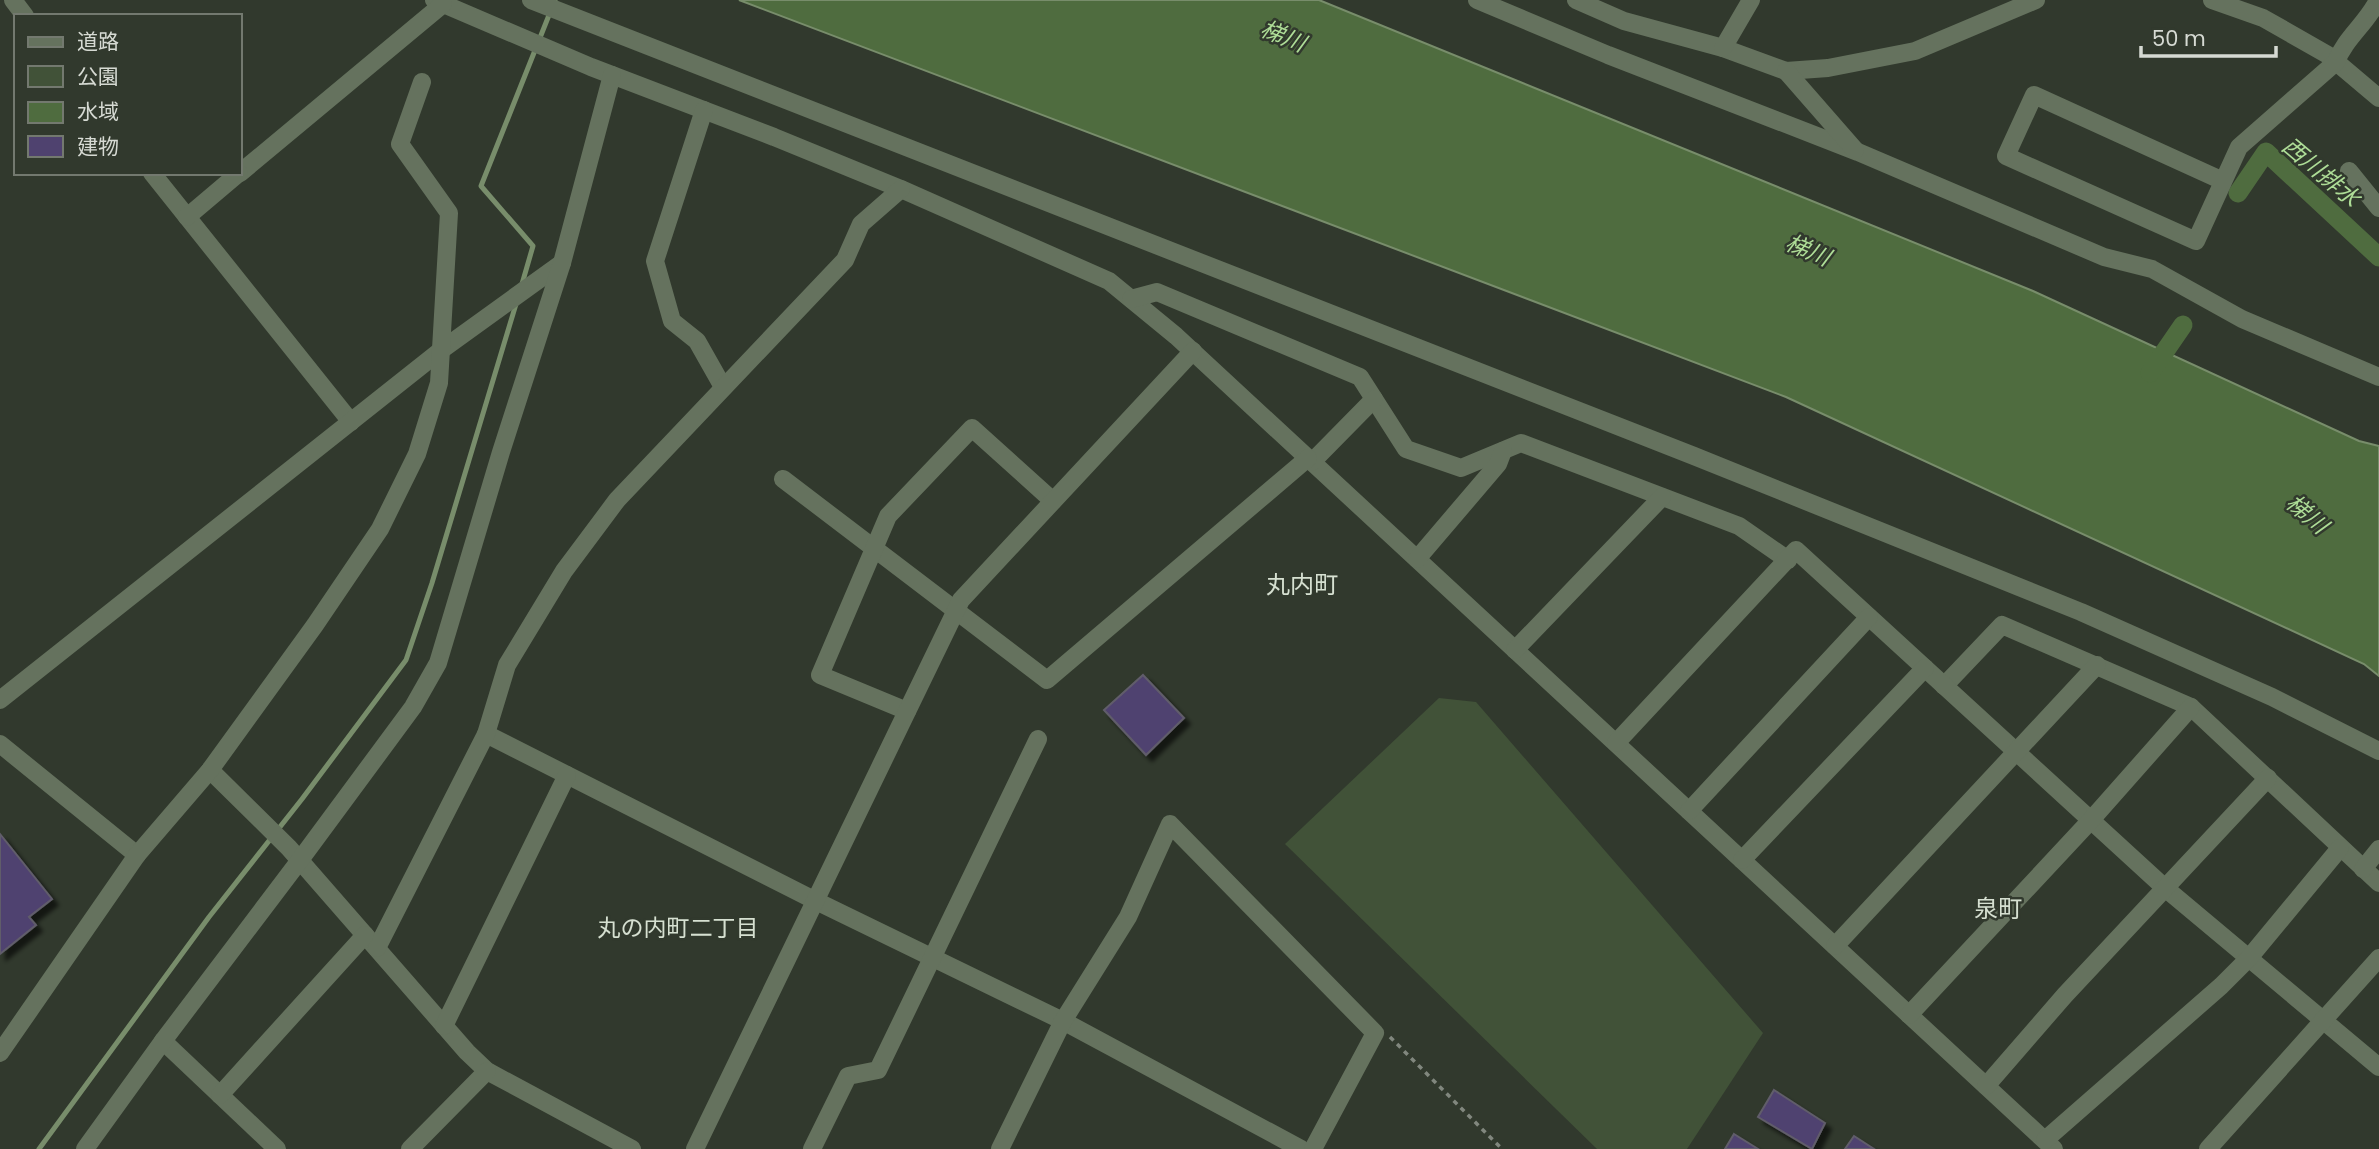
<svg xmlns="http://www.w3.org/2000/svg" width="2379" height="1149" font-family="Poppins,'Noto Sans JP',sans-serif">
<style>
.green{fill:#415238}
.water{fill:#4f6c3f;stroke:#788d6b;stroke-width:2}
.lines{fill:none;stroke-linecap:round;stroke-linejoin:round}
.stream{stroke:#788d6b;stroke-width:5}
.canal{stroke:#4f6c3f;stroke-width:19}
.building{fill:#4f426f;stroke:#615d6b;stroke-width:2;filter:url(#shadow)}
.path{stroke:#81877e;stroke-width:3.5;stroke-dasharray:5 5;stroke-linecap:butt}
.minor{stroke:#65725e;stroke-width:18}
.labels{text-anchor:middle;stroke-width:5;stroke-linejoin:round;paint-order:stroke}
.water-label{font-size:23px;font-style:italic;fill:#aedd97;stroke:#31392d}
.neighbourhood-label{font-size:23px;fill:#d6e0d1;stroke:#31392d}
.quarter-label{font-size:24px;fill:#d6e0d1;stroke:#31392d}
</style>
<defs>
<filter id="shadow"><feDropShadow dx="6" dy="6" stdDeviation="2" flood-color="#0009"/></filter>
</defs>
<rect width="100%" height="100%" fill="#31392d"/>
<path class="green" d="M 1439,698 L 1476,702 L 1763,1033 L 1687,1149 L 1597,1149 L 1285,844 Z"/>
<path class="water" d="M 739,0 L 1319,0 L 2033,291 L 2359,441 L 2379,446 L 2379,676 L 2364,664 L 1786,397 Z"/>
<g class="lines">
<g class="stream">
<path d="M 522,284 L 533,246 L 481,186 L 555,0"/>
<path d="M 39,1149 L 209,917 L 302,799 L 406,660 L 432,583 L 516,304"/>
</g>
<g class="canal">
<path d="M 2238,193 L 2266,152 L 2379,257"/>
<path d="M 2150,373 L 2183,325"/>
</g>
</g>
<g class="building">
<path d="M 1143,675 L 1184,718 L 1146,755 L 1104,710 Z"/>
<path d="M 0,834 L 52,899 L 29,917 L 36,925 L 0,954 Z"/>
<path d="M 1774,1090 L 1825,1123 L 1812,1149 L 1758,1117 Z"/>
<path d="M 1734,1134 L 1758,1149 L 1725,1149 Z"/>
<path d="M 1854,1136 L 1874,1149 L 1845,1149 Z"/>
</g>
<g class="lines">
<path class="path" d="M 1390,1037 L 1502,1149"/>
<g class="minor">
<path d="M 13,0 L 25,16"/>
<path d="M 434,0 L 591,67 L 774,137 L 901,189 L 1109,281 L 1176,336 L 2054,1149"/>
<path d="M 531,0 L 1694,456 L 2081,612 L 2272,697 L 2379,751"/>
<path d="M 1477,0 L 1608,55 L 1858,152 L 2104,257 L 2152,269 L 2242,319 L 2379,377"/>
<path d="M 1576,0 L 1624,21 L 1723,48 L 1786,71 L 1828,68 L 1915,51 L 2036,0"/>
<path d="M 2212,0 L 2263,18 L 2328,55 L 2379,98"/>
<path d="M 1723,48 L 1751,0"/>
<path d="M 1786,71 L 1855,150"/>
<path d="M 704,110 L 655,261 L 672,321 L 697,341 L 723,387"/>
<path d="M 2349,171 L 2379,208"/>
<path d="M 152,173 L 351,422"/>
<path d="M 240,173 L 443,4"/>
<path d="M 2223,181 L 2034,95 L 2006,156 L 2196,241 L 2239,147 L 2336,62 C 2345,38 2367,23 2378,0"/>
<path d="M 187,217 L 239,173"/>
<path d="M 1131,299 L 1157,292 L 1360,377 L 1406,449 L 1461,468 L 1521,443 L 1739,526 L 1788,560"/>
<path d="M 1312,462 L 1374,399"/>
<path d="M 783,479 L 1047,680 L 1308,458"/>
<path d="M 1417,559 L 1498,464 L 1503,451"/>
<path d="M 1515,650 L 1662,497"/>
<path d="M 1944,686 L 2002,625 L 2191,707 L 2379,883"/>
<path d="M 0,700 L 440,351 L 562,263"/>
<path d="M 907,711 L 820,675 L 888,516 L 972,428 L 1053,501"/>
<path d="M 486,734 L 816,901 L 1063,1021 L 1301,1149"/>
<path d="M 1616,743 L 1796,550 L 2165,888 L 2379,1067"/>
<path d="M 0,744 L 137,855"/>
<path d="M 210,770 L 289,848 L 467,1052 L 487,1071 L 632,1149"/>
<path d="M 1689,811 L 1869,617"/>
<path d="M 1742,860 L 1925,668"/>
<path d="M 2363,869 L 2379,849"/>
<path d="M 1835,946 L 2097,665"/>
<path d="M 377,948 L 486,734 L 507,665 L 564,571 L 617,500 L 845,260 L 861,224 L 901,189"/>
<path d="M 1909,1015 L 2091,820 L 2191,707"/>
<path d="M 444,1026 L 567,775"/>
<path d="M 163,1041 L 277,1149"/>
<path d="M 0,1053 L 137,855 L 210,770 L 315,625 L 380,529 L 417,454 L 439,383 L 449,213 L 400,144 L 422,82"/>
<path d="M 1986,1086 L 2065,995 L 2268,778"/>
<path d="M 220,1095 L 365,935"/>
<path d="M 2045,1140 L 2221,986 L 2249,958 L 2340,848"/>
<path d="M 85,1149 L 163,1041 L 300,860 L 413,707 L 438,663 L 501,452 L 562,263 L 612,75"/>
<path d="M 410,1149 L 487,1071"/>
<path d="M 695,1149 L 961,600 L 1193,351"/>
<path d="M 812,1149 L 848,1076 L 878,1070 L 1038,739"/>
<path d="M 1000,1149 L 1063,1021 L 1128,917 L 1170,824 L 1375,1033 L 1313,1149"/>
<path d="M 2208,1149 L 2379,958"/>
</g>
</g>
<g class="labels">
<g class="water-label">
<text transform="translate(1283 36) rotate(22)" y="8">梯川</text>
<text transform="translate(2321 172) rotate(40)" y="8">西川排水</text>
<text transform="translate(1808 250) rotate(23)" y="8">梯川</text>
<text transform="translate(2307 514) rotate(40)" y="8">梯川</text>
</g>
<g class="neighbourhood-label">
<text x="678" y="936">丸の内町二丁目</text>
</g>
<g class="quarter-label">
<text x="1302" y="593">丸内町</text>
<text x="1998" y="917">泉町</text>
</g>
</g>
<rect x="14" y="14" width="228" height="161" fill="#31392d" stroke="#73796f" stroke-width="2"/>
<rect x="28" y="37" width="35" height="10" fill="#65725e" stroke="#73796f" stroke-width="2"/>
<text x="77" y="49" font-size="21" fill="#d6dad3">道路</text>
<rect x="28" y="66" width="35" height="21" fill="#415238" stroke="#73796f" stroke-width="2"/>
<text x="77" y="84" font-size="21" fill="#d6dad3">公園</text>
<rect x="28" y="102" width="35" height="21" fill="#4f6c3f" stroke="#73796f" stroke-width="2"/>
<text x="77" y="119" font-size="21" fill="#d6dad3">水域</text>
<rect x="28" y="136" width="35" height="21" fill="#4f426f" stroke="#73796f" stroke-width="2"/>
<text x="77" y="154" font-size="21" fill="#d6dad3">建物</text>
<path d="M2141 46v10h135v-10" fill="none" stroke="#d6dad3" stroke-width="3.5"/>
<text x="2152" y="46" font-size="21" fill="#d6dad3" stroke="#31392d" stroke-width="5" paint-order="stroke">50 m</text>
</svg>
